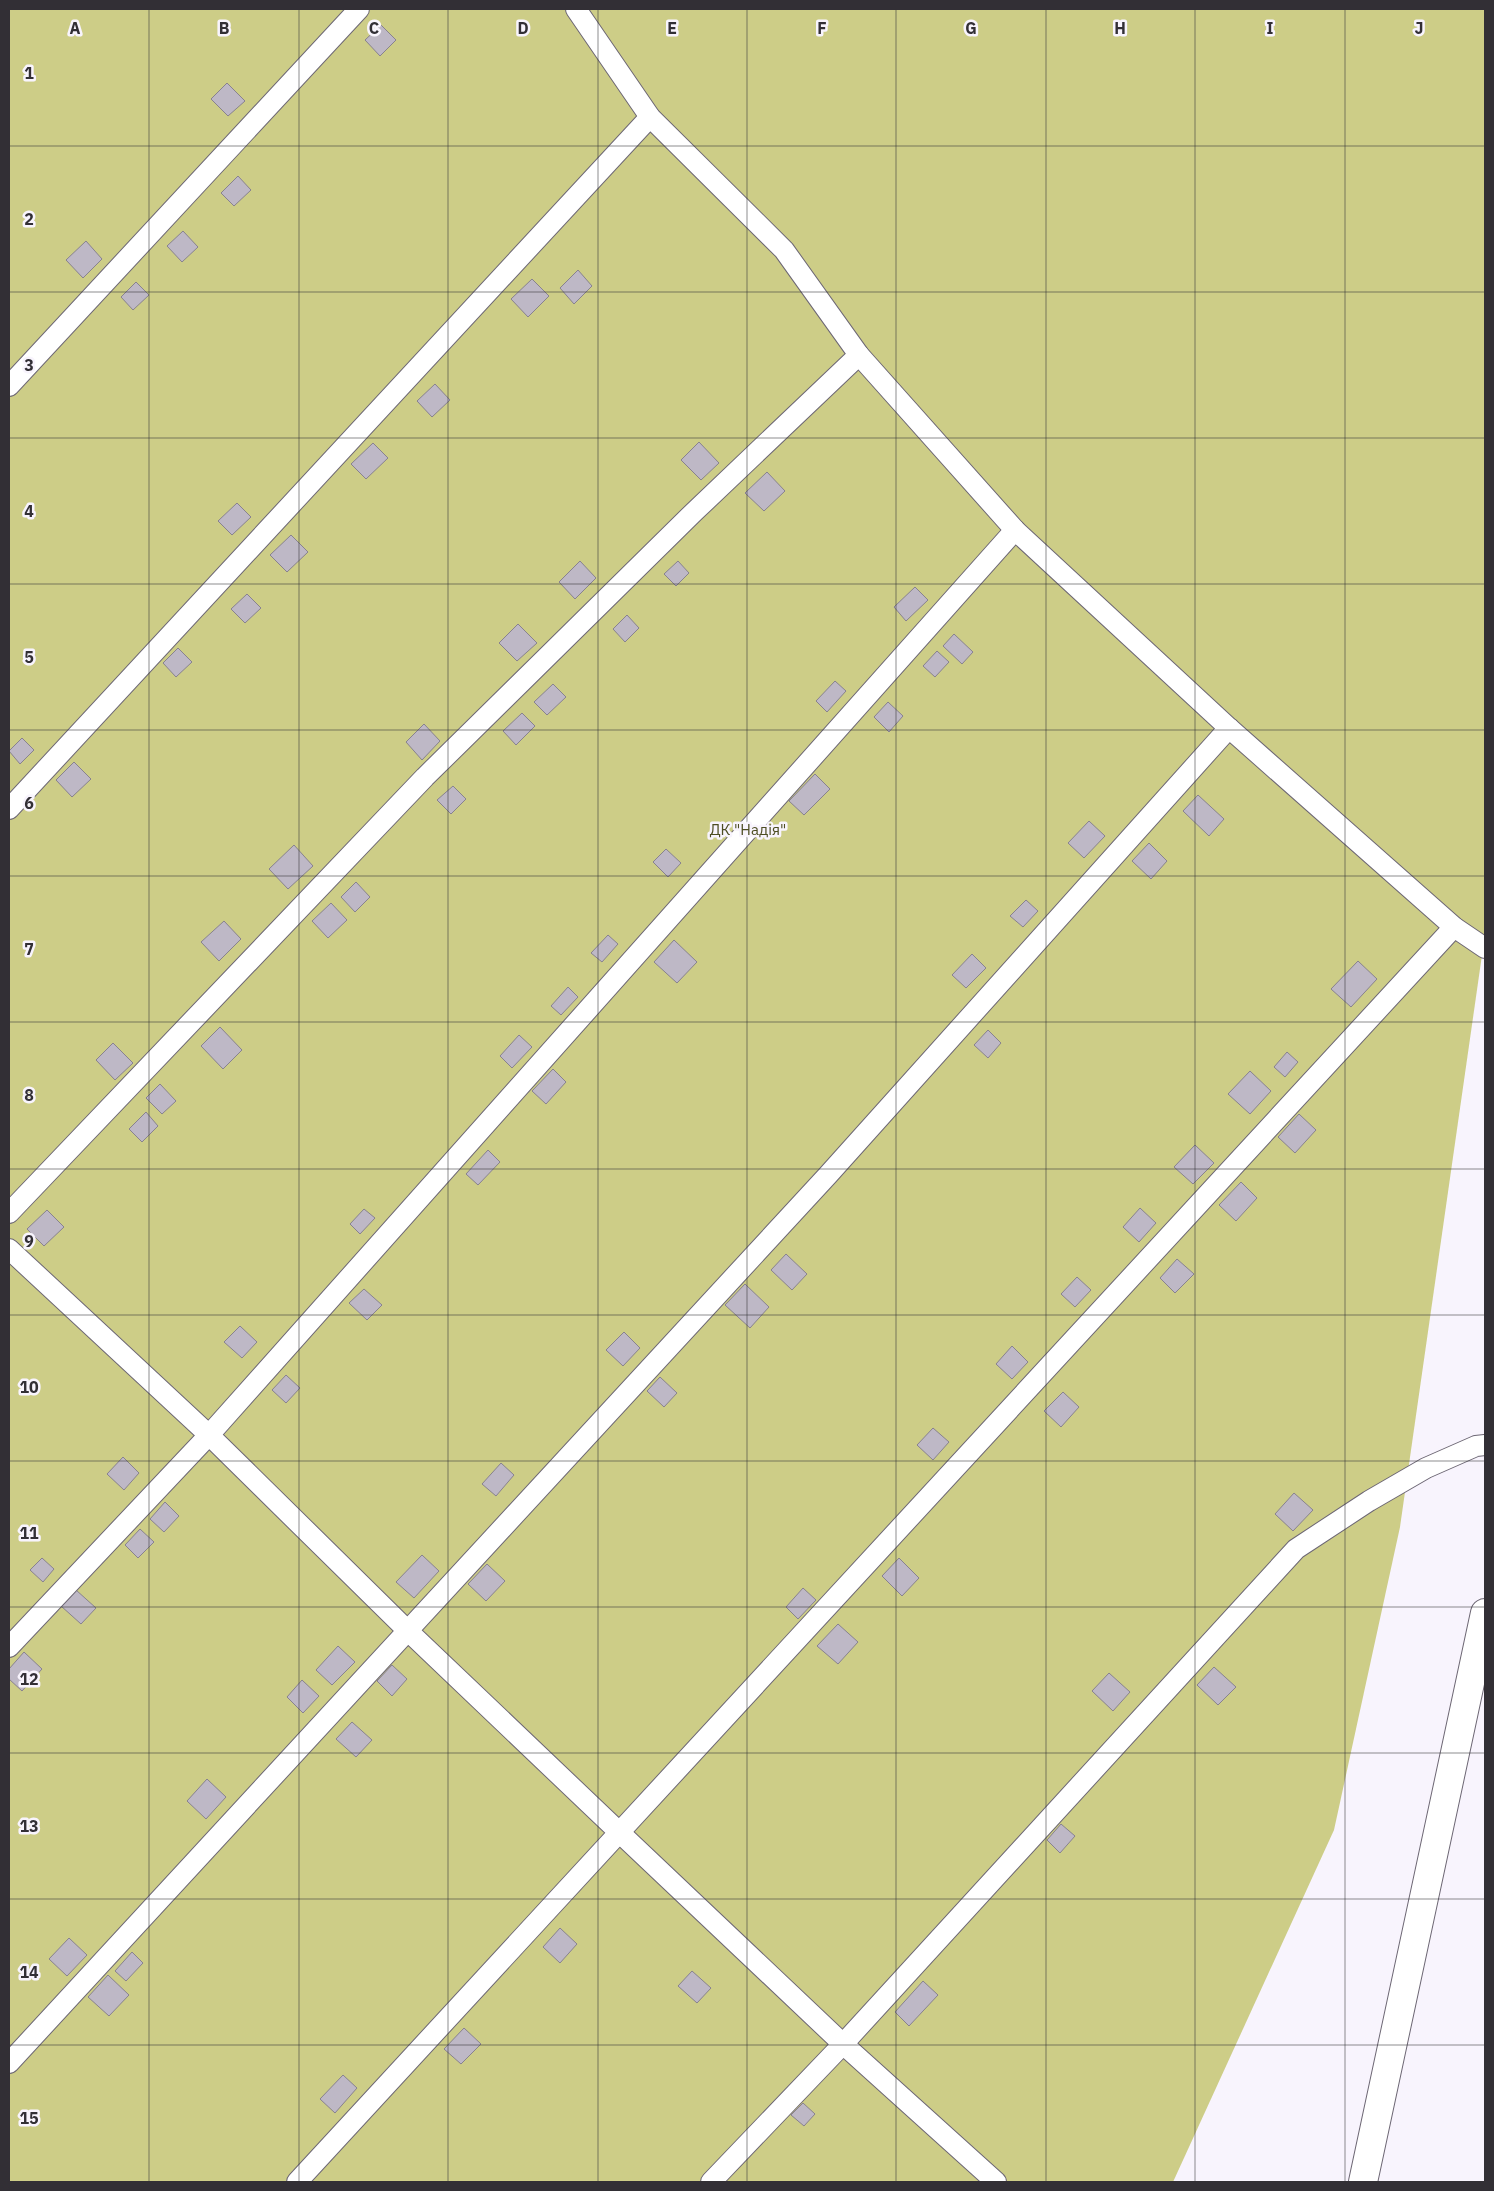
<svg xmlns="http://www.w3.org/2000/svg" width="1494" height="2191" font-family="'IBM Plex Sans',sans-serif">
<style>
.green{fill:#cdcd87}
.building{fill:#beb8c6;stroke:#88828e}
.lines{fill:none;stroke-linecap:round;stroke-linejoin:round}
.lane-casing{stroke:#6d6774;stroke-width:22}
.street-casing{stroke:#6d6774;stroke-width:30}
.lane{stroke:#fff;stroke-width:20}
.street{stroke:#fff;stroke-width:28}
.grid{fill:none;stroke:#322f35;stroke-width:1;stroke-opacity:0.55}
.labels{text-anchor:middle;stroke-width:5;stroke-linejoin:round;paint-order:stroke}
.park-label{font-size:15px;fill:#4d4d22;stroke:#f8f4fd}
.grid-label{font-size:16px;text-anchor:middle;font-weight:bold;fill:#322f35;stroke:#f8f4fd;stroke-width:5;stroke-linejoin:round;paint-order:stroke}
</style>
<rect width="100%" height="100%" fill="#f8f4fd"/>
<path class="green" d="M 9,9 L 1485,9 L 1485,934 L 1400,1527 L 1334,1830 L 1173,2182 L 9,2182 Z"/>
<g class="building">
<path d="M 381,25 L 396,40 L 380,56 L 365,40 Z"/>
<path d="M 227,83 L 245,101 L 228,116 L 211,99 Z"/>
<path d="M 238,176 L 251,190 L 234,206 L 221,193 Z"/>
<path d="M 183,231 L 198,247 L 182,262 L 167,246 Z"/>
<path d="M 86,241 L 102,259 L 83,278 L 66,260 Z"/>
<path d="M 578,270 L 592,286 L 574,304 L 560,288 Z"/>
<path d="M 532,279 L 549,296 L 528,317 L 511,299 Z"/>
<path d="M 136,282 L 149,295 L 133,310 L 121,297 Z"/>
<path d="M 435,384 L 450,400 L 432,417 L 417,401 Z"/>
<path d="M 699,442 L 719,463 L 701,480 L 681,460 Z"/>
<path d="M 373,443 L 388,458 L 366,479 L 351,464 Z"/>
<path d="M 767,472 L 785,491 L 764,511 L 745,493 Z"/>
<path d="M 237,503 L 251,517 L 232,535 L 218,521 Z"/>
<path d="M 291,535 L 308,552 L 287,572 L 270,555 Z"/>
<path d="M 580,561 L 596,578 L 575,599 L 559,582 Z"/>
<path d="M 678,561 L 689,573 L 676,586 L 664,574 Z"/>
<path d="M 915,587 L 928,600 L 906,621 L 894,607 Z"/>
<path d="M 247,594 L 261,608 L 245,623 L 231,609 Z"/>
<path d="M 627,615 L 639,628 L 625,642 L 613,629 Z"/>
<path d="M 518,624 L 537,643 L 517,661 L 499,643 Z"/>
<path d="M 954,634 L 973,652 L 962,664 L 943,646 Z"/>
<path d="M 178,648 L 192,662 L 176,677 L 163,663 Z"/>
<path d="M 937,651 L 949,662 L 935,677 L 923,666 Z"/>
<path d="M 835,681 L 846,691 L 827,712 L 816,701 Z"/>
<path d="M 553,684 L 566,697 L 547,715 L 534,702 Z"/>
<path d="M 888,702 L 903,716 L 889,732 L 874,717 Z"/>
<path d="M 522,713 L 535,726 L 516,745 L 503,731 Z"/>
<path d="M 424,724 L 440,741 L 422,760 L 406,742 Z"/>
<path d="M 22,738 L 34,750 L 20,764 L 9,751 Z"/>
<path d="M 74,762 L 91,779 L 72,797 L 56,780 Z"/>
<path d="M 815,774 L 830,789 L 804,815 L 789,801 Z"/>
<path d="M 453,786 L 466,799 L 451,814 L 437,800 Z"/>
<path d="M 1198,795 L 1224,819 L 1209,836 L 1183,811 Z"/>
<path d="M 1089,821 L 1105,836 L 1084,858 L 1068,843 Z"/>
<path d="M 1149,843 L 1167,861 L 1151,879 L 1132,861 Z"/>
<path d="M 294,845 L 313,866 L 288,889 L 269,869 Z"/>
<path d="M 666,849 L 681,863 L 668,877 L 653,862 Z"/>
<path d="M 356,882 L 370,897 L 355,912 L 341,897 Z"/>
<path d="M 1026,900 L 1038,911 L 1023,927 L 1010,916 Z"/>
<path d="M 331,903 L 347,920 L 328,938 L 312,921 Z"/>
<path d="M 224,921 L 241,939 L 219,961 L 201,942 Z"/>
<path d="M 608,935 L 618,944 L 602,962 L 591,953 Z"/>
<path d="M 674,940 L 697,962 L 677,983 L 654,962 Z"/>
<path d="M 972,954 L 986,968 L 966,988 L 952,975 Z"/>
<path d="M 1358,961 L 1377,979 L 1351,1007 L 1331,989 Z"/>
<path d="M 568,987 L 578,997 L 561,1015 L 551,1006 Z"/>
<path d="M 220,1027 L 242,1050 L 223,1069 L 201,1046 Z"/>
<path d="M 988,1030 L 1001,1043 L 988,1058 L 974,1045 Z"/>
<path d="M 519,1035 L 532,1047 L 512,1068 L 500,1056 Z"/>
<path d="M 113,1043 L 133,1063 L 115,1080 L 96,1060 Z"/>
<path d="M 1287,1052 L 1298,1062 L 1285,1077 L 1274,1067 Z"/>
<path d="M 553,1069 L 566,1082 L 546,1104 L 532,1091 Z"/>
<path d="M 1250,1071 L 1271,1091 L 1250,1114 L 1228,1094 Z"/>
<path d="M 160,1084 L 176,1101 L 162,1114 L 146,1098 Z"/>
<path d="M 146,1112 L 158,1126 L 142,1142 L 129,1129 Z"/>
<path d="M 1299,1114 L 1316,1130 L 1295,1153 L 1278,1137 Z"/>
<path d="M 1195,1145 L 1214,1163 L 1193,1184 L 1174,1167 Z"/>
<path d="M 488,1150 L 500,1162 L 478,1185 L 466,1174 Z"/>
<path d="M 1241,1182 L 1257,1198 L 1236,1221 L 1219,1205 Z"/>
<path d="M 1140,1208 L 1156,1223 L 1139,1242 L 1123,1227 Z"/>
<path d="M 364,1209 L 375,1218 L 360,1234 L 350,1224 Z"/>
<path d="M 47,1210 L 64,1227 L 44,1246 L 27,1229 Z"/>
<path d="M 786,1254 L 807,1274 L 792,1290 L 771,1270 Z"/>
<path d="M 1177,1259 L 1194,1274 L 1175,1293 L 1160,1278 Z"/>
<path d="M 1077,1277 L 1091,1290 L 1075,1307 L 1061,1294 Z"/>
<path d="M 745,1284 L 769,1307 L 750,1328 L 725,1305 Z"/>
<path d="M 364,1289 L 382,1305 L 367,1320 L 349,1303 Z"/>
<path d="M 240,1326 L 257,1342 L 242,1358 L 224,1342 Z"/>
<path d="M 624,1332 L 640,1348 L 623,1366 L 606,1350 Z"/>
<path d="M 1012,1346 L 1028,1362 L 1012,1379 L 996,1364 Z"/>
<path d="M 286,1375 L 300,1388 L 286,1403 L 272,1390 Z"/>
<path d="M 660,1377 L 677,1393 L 664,1407 L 647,1391 Z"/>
<path d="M 1063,1392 L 1079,1407 L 1061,1427 L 1044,1411 Z"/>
<path d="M 933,1428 L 949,1442 L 933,1460 L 917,1445 Z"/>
<path d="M 123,1457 L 139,1473 L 124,1490 L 107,1474 Z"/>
<path d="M 501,1463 L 514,1475 L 496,1496 L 482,1484 Z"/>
<path d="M 1294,1493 L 1313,1510 L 1293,1531 L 1275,1514 Z"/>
<path d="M 165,1502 L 179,1516 L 164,1532 L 150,1519 Z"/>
<path d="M 140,1529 L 154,1542 L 138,1558 L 125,1545 Z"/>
<path d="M 422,1555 L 439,1571 L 414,1598 L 396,1582 Z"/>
<path d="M 42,1558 L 54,1569 L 43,1582 L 30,1570 Z"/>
<path d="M 899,1558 L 919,1578 L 902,1596 L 882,1576 Z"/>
<path d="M 487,1564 L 505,1581 L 486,1601 L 468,1584 Z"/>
<path d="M 803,1588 L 816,1600 L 798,1619 L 786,1607 Z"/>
<path d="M 76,1590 L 96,1608 L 81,1624 L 61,1606 Z"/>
<path d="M 838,1624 L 858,1642 L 838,1664 L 817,1646 Z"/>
<path d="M 338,1646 L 355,1662 L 332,1685 L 316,1670 Z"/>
<path d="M 24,1652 L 42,1669 L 22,1691 L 9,1679 L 9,1669 Z"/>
<path d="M 392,1665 L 407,1679 L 392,1696 L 377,1681 Z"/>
<path d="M 1214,1667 L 1236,1687 L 1218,1705 L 1197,1685 Z"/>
<path d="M 1109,1673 L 1130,1692 L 1113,1711 L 1092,1691 Z"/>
<path d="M 302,1680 L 319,1696 L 303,1713 L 287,1697 Z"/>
<path d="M 352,1722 L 372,1740 L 356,1757 L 336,1739 Z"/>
<path d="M 207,1779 L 226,1797 L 206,1819 L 187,1801 Z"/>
<path d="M 1061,1824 L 1075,1836 L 1060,1853 L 1047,1840 Z"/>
<path d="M 560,1928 L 577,1944 L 560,1963 L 543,1947 Z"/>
<path d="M 69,1938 L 87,1955 L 67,1976 L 49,1959 Z"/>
<path d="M 132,1952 L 143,1963 L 126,1981 L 115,1971 Z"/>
<path d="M 692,1971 L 711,1988 L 697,2003 L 678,1986 Z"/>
<path d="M 108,1975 L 129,1995 L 109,2016 L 88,1997 Z"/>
<path d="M 923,1981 L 938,1995 L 909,2026 L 895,2012 Z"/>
<path d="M 464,2028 L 481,2044 L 461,2064 L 444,2049 Z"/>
<path d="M 343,2075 L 357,2088 L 335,2113 L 320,2099 Z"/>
<path d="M 803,2103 L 815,2114 L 804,2126 L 791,2115 Z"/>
</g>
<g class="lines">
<g class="lane-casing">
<g id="lane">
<path d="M 576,9 L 650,117 L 784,250 L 859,355 L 1015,530 L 1229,728 L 1454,927 L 1485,948"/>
<path d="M 9,386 L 359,9"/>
<path d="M 9,809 L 650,117"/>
<path d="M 9,1213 L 425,777 L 694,512 L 859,355"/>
<path d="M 9,1249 L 209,1435 L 407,1630 L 619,1832 L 843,2044 L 996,2182"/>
<path d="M 9,1647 L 209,1435 L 1015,530"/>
<path d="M 9,2063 L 828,1175 L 1229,728"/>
<path d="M 297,2182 L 1454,927"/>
<path d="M 711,2182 L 843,2044 L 1296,1549 L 1369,1501 L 1426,1468 L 1476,1446 L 1485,1445"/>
</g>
</g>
<g class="street-casing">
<path id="street" d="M 1363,2182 L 1485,1613"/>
</g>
<use href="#lane" class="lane"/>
<use href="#street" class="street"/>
</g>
<path class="grid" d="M 149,9 L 149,2182M 299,9 L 299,2182M 448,9 L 448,2182M 598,9 L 598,2182M 747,9 L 747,2182M 896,9 L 896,2182M 1046,9 L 1046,2182M 1195,9 L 1195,2182M 1345,9 L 1345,2182M 9,146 L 1485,146M 9,292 L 1485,292M 9,438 L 1485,438M 9,584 L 1485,584M 9,730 L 1485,730M 9,876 L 1485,876M 9,1022 L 1485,1022M 9,1169 L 1485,1169M 9,1315 L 1485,1315M 9,1461 L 1485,1461M 9,1607 L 1485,1607M 9,1753 L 1485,1753M 9,1899 L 1485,1899M 9,2045 L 1485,2045"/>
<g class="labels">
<g class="park-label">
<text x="748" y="835">ДК "Надія"</text>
</g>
</g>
<g class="grid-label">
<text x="75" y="34">A</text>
<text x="224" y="34">B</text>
<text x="374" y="34">C</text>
<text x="523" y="34">D</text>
<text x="672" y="34">E</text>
<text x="822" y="34">F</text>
<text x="971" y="34">G</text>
<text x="1120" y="34">H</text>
<text x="1270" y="34">I</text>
<text x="1419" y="34">J</text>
<text x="29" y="79">1</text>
<text x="29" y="225">2</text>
<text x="29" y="371">3</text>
<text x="29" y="517">4</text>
<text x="29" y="663">5</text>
<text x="29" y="809">6</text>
<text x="29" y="955">7</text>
<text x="29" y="1101">8</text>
<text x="29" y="1247">9</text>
<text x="29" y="1393">10</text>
<text x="29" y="1539">11</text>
<text x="29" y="1685">12</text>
<text x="29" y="1832">13</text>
<text x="29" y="1978">14</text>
<text x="29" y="2124">15</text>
</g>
<rect width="1494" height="2191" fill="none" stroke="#322f35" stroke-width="20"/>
</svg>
